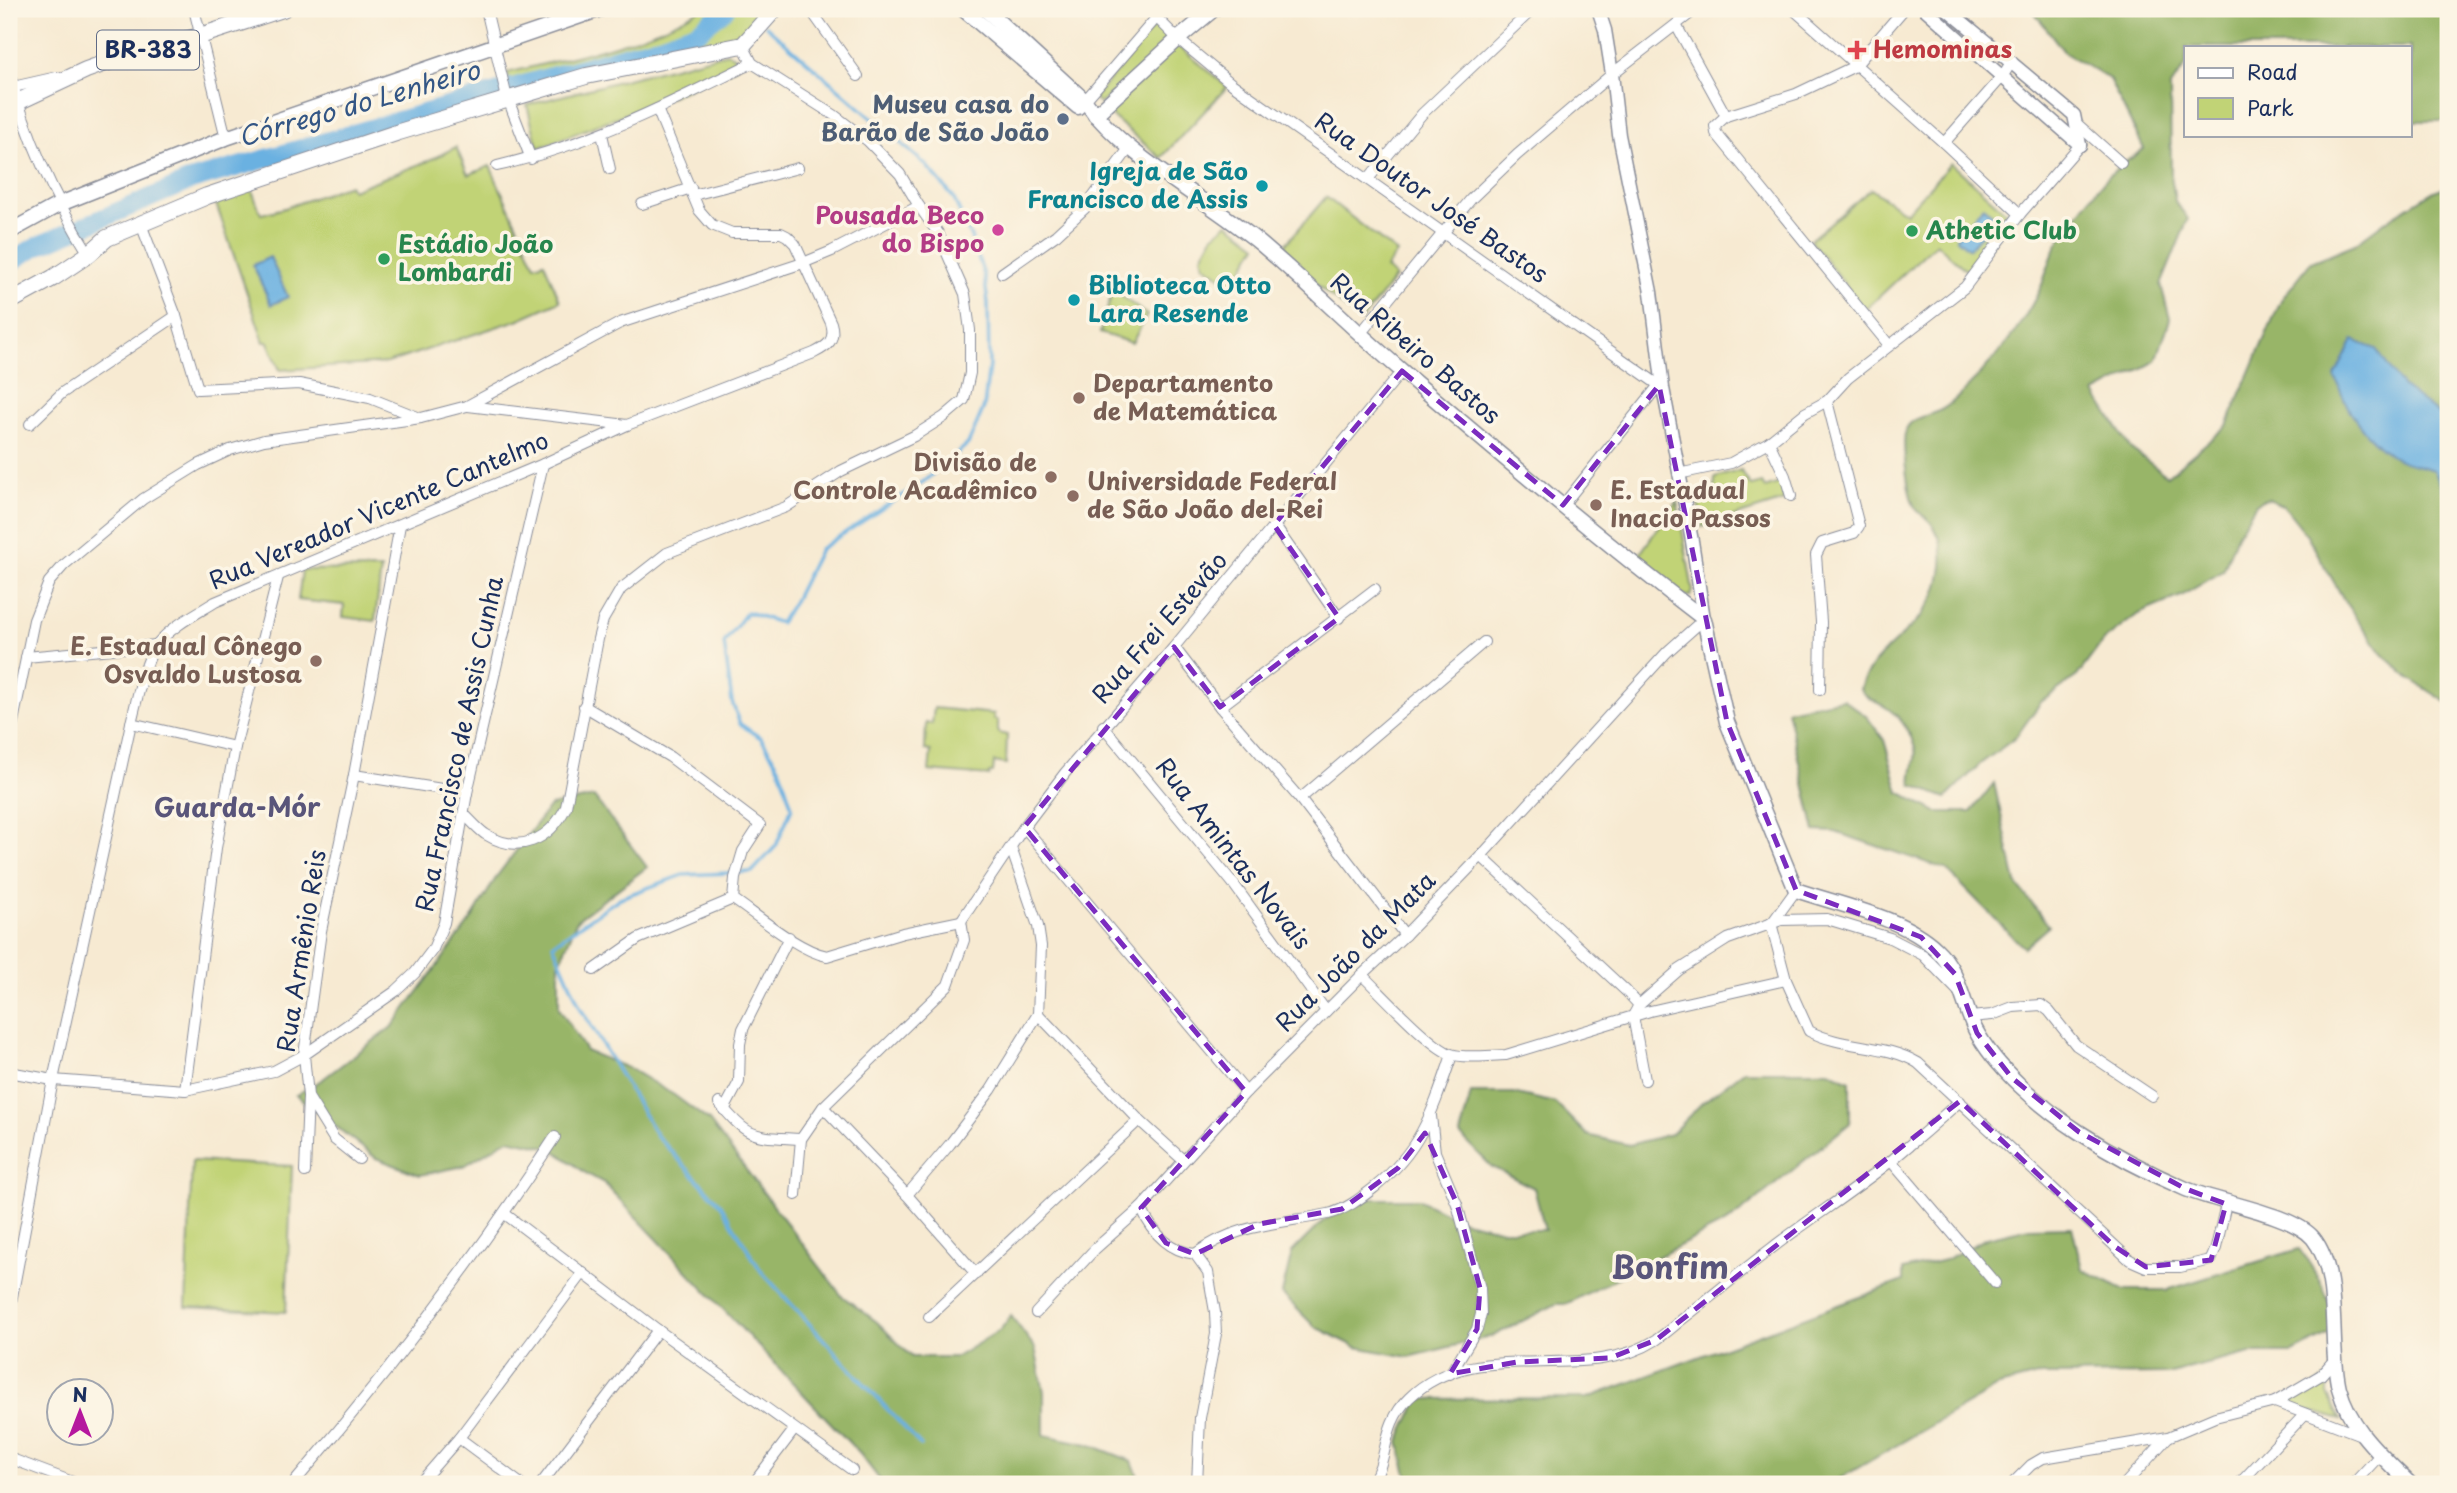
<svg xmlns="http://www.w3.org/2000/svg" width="2457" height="1493" font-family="'Playpen Sans',sans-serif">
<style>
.green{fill:#c1d376;stroke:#6e816a;stroke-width:2}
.forest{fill:#98b567;stroke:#5a7262;stroke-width:2}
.water{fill:#6bb1e1;stroke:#4370a0;stroke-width:2}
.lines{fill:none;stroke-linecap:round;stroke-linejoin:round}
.stream{stroke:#6bb1e1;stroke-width:3.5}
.river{stroke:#6bb1e1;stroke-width:19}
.minor-casing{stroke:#898c98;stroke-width:12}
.tertiary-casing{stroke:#898c98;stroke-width:15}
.secondary-casing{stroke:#898c98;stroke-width:17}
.trunk-casing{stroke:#898c98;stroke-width:18}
.minor{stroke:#fff;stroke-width:10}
.tertiary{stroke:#fff;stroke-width:12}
.secondary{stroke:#fff;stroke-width:14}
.trunk{stroke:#fff;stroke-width:16}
.marked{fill:none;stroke:#7b2cbf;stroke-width:5;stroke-dasharray:14 9;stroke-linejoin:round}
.health-dot{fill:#e0444e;stroke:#fcf5e5;stroke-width:2.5}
.service-dot{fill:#5c6f8a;stroke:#fcf5e5;stroke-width:2.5}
.culture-dot{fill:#0f9aa8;stroke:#fcf5e5;stroke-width:2.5}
.hotel-dot{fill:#d1479c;stroke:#fcf5e5;stroke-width:2.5}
.leisure-dot{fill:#2e9e5b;stroke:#fcf5e5;stroke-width:2.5}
.education-dot{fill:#8d6e63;stroke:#fcf5e5;stroke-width:2.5}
.labels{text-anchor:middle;stroke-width:7;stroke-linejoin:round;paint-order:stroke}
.shield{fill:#fcf5e5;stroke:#5e6a86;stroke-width:2}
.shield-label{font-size:23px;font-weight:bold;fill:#1b2f5e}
.health-label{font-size:24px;font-weight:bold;fill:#be3a42;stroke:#fcf5e5;text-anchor:start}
.service-label{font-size:24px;font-weight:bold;fill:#4e5e75;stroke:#fcf5e5;text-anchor:end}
.culture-label{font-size:24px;font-weight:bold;fill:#0d838f;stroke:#fcf5e5;text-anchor:end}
.street-label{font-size:24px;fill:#1b2f5e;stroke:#fcf5e5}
.hotel-label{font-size:24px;font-weight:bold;fill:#b23c85;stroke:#fcf5e5;text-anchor:end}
.leisure-label{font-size:24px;font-weight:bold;fill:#27864d;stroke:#fcf5e5;text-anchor:start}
.education-label{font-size:24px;font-weight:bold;fill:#785e54;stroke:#fcf5e5;text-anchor:start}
.water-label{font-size:26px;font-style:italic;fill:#335685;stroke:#fcf5e5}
.neighbourhood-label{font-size:26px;font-weight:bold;fill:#59557a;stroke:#fcf5e5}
.district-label{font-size:32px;font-weight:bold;fill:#59557a;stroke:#fcf5e5}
</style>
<rect width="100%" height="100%" fill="#fcf5e5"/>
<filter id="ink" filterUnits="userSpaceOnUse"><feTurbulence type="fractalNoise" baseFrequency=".0143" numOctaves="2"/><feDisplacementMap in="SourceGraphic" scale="14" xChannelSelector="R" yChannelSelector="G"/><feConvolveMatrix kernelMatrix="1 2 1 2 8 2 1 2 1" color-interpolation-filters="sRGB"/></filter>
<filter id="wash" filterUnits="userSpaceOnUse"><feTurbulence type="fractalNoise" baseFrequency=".00686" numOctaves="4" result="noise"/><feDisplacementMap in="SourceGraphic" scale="28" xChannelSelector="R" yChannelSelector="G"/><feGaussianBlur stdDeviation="1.57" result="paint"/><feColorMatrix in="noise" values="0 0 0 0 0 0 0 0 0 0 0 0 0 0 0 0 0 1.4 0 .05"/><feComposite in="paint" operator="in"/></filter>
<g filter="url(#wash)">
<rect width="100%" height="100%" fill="#f7ead2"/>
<g class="green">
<path d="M 700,9 L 763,9 L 749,26 L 729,38 L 514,95 L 507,73 C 569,58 645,42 700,9 Z"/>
<path d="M 1156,24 L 1173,40 L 1100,104 L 1094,98 Z"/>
<path d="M 1178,45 L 1227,87 L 1161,158 L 1107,112 Z"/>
<path d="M 727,53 L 734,56 L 738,64 L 735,68 L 664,99 L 538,148 L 527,105 Z"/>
<path d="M 456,147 L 468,175 L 490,166 L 535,265 L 544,262 L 560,301 L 517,320 L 387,363 L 280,370 L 268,342 L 264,342 L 215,201 L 251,188 L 261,214 L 285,208 L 349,185 L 352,190 L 428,161 Z"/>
<path d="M 1951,163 L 2009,215 L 2010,222 L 1968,272 L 1936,243 L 1865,310 L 1810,240 L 1871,189 L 1906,213 Z"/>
<path d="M 1326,197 L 1397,253 L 1386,268 L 1395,277 L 1361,321 L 1278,253 Z"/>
<path d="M 1228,223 L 1257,245 L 1233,284 L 1204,265 L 1202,256 L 1213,236 Z"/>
<path d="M 1113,290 L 1147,315 L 1132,343 L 1100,333 Z"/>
<path d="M 1741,470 L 1751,486 L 1762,483 L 1765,488 L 1782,482 L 1784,501 L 1702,527 L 1698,501 L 1714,498 L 1715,478 Z"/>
<path d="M 1677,501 L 1693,591 L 1691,596 L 1680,596 L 1637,558 Z"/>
<path d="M 381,569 L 375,621 L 343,617 L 344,605 L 298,600 L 302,570 Z"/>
<path d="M 934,708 L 994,714 L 994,719 L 998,721 L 998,733 L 1007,735 L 1006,764 L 994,762 L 993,773 L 989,773 L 989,776 L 929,771 L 931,751 L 925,750 L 926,723 L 932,724 Z"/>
<path d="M 192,1161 L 292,1166 L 286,1312 L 186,1307 Z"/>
<path d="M 2328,1377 L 2328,1394 L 2341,1420 L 2286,1404 Z"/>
</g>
<g class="forest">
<path d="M 2032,9 L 2448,9 L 2448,121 L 2410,121 L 2410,47 L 2186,47 L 2186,66 L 2170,87 L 2171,175 L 2175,201 L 2188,219 L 2161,285 L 2170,319 L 2156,361 L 2095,393 L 2130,448 L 2167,476 L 2227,426 L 2281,300 L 2311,262 L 2355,244 L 2390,218 L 2434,191 L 2448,186 L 2448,703 L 2409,678 L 2383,654 L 2347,605 L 2307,535 L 2284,506 L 2269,499 L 2262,500 L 2256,504 L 2237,535 L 2223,571 L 2181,596 L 2138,614 L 2103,641 L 2077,676 L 2041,702 L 2015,738 L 1980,764 L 1946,798 L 1912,785 C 1909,772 1918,761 1915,748 C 1911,734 1902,719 1891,711 C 1880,702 1867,701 1860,689 C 1873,647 1923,631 1937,589 C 1944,568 1946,541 1931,523 C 1927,518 1920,514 1916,509 C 1908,498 1901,443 1906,430 C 1910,417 1930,416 1941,410 C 1960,400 1990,363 2004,346 C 2018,329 2032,306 2041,287 C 2046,274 2050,260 2056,247 C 2064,232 2098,186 2110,175 C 2120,165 2133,157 2144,149 L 2109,79 L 2065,53 Z"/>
<path d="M 1843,699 L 1867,717 L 1884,740 L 1899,792 L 1936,812 L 1971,812 L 1994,783 L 2016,883 L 2049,926 L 2024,948 L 1946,869 L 1835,832 L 1815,831 L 1787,710 Z"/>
<path d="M 594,797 L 647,867 L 577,920 L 559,964 L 559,1008 L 586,1051 L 630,1069 L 674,1095 L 709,1121 L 842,1296 L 877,1322 L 912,1357 L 956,1357 L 1000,1330 L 1011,1316 L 1035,1348 L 1044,1392 L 1044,1435 L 1088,1444 L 1132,1461 L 1141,1484 L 883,1484 L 860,1454 L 604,1183 L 587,1174 L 551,1148 L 508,1139 L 464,1166 L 420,1175 L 376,1158 L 296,1095 L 323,1079 L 393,1026 L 471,920 L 497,876 L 550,806 Z"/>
<path d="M 1744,1071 L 1829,1071 L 1850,1081 L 1850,1123 L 1734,1218 L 1566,1304 L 1556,1304 L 1493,1336 L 1409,1357 L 1356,1347 L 1314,1326 L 1282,1294 L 1292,1252 L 1324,1220 L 1366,1199 L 1418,1199 L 1461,1220 L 1503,1230 L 1545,1230 L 1534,1188 L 1492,1167 L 1460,1135 L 1471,1093 L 1513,1093 L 1555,1103 L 1587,1135 L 1629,1145 L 1671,1134 L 1702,1103 Z"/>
<path d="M 2072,1227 L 2082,1269 L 2125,1290 L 2167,1290 L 2299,1249 C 2318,1273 2331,1300 2337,1330 L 2293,1353 L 2251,1353 L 2167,1374 L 2041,1375 L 1999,1386 L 1830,1484 L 1409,1483 L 1399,1441 L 1419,1399 L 1588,1398 L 1903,1281 L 1903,1270 L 1945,1260 L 1987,1238 L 2029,1228 Z"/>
</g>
<g class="water">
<path d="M 1983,206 L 1996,218 L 1969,249 L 1956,238 Z"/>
<path d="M 270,257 L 288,297 L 271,305 L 253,265 Z"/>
<path d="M 2353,340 L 2376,349 L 2403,387 L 2440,415 L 2448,414 L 2448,499 L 2434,470 C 2422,466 2403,464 2392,456 C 2362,435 2346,410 2335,376 Z"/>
</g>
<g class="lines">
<g class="stream">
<path d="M 755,9 L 756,15 L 761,20"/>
<path d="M 766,26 L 926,165 L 953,197 L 971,237 L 984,275 L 988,303 L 989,365 L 984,407 L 968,444 L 923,482 L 820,549 L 793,603 L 780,623 L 747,612 L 724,643 L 732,702 L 740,724 L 761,738 L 779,767 L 792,807 L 776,846 L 752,872 L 683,875 L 620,898 L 553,944 L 581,1009 L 657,1136 L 721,1205 L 761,1271 L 921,1446"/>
</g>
<path class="river" d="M 9,263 L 35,247 L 192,180 L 661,45 L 697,32 L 726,9"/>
</g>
</g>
<g filter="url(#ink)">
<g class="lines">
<g class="minor-casing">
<g id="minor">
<path d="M 194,9 L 226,138"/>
<path d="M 486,9 L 506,94 L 531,159"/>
<path d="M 810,9 L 858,76"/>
<path d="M 1148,9 L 1178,39 L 1232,84 L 1663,388"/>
<path d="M 1793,9 L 1944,143 L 2020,214"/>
<path d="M 1676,25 L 1726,116"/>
<path d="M 9,71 C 26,134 54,198 89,254"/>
<path d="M 13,87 L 57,77"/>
<path d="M 1082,104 L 1157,17"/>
<path d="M 2076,123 L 2121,163"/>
<path d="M 602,134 L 610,169"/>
<path d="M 1944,143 L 2002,77 L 2012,61"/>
<path d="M 497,166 C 588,145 669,104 752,63"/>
<path d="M 1368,179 L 1422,114 L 1533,9"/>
<path d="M 693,195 L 798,168"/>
<path d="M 642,204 L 691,188"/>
<path d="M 141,224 L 176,316 L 198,389 L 299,384 L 370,398 L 420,418"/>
<path d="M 1002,273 L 1056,235 L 1085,208 L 1130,147"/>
<path d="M 1360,334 L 1471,199 L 1517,155 L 1612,74 L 1696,9"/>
<path d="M 1889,345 L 1716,133 L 1715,126 L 1726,116 L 1796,94 L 1855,66 L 1904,9"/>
<path d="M 468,406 L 627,425"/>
<path d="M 30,424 L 62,393 L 176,316"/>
<path d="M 1769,442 L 1785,476 L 1791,496"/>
<path d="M 1678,474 L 1731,463 L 1769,442 L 1805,413 L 1827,401 L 1848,378 L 1965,287 L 2020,214 L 2080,145"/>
<path d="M 1563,505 L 1659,385"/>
<path d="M 1274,525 L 1339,618"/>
<path d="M 1174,647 L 1220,707 L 1300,799 L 1405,935"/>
<path d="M 26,657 L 156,645"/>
<path d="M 1820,690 L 1821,622 L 1816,555 L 1822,543 L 1854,533 L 1859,526 L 1827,401"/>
<path d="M 584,706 L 670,757 L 760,825 L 743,851 L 735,878 L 733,899"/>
<path d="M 1220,707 L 1375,589"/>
<path d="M 131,723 L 235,747"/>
<path d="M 1103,726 L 1232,882 L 1326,1011"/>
<path d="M 9,741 L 34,620 L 49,582 L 64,565 L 143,499 L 198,465 L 230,450 L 264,440 L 421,418 L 467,406 L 620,323 L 803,263 L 832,251 L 919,206"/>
<path d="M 354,775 L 467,793"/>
<path d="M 1300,799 L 1484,642"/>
<path d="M 465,815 C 471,821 478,829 485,834 C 519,855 550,840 566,807 L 598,639 L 603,620 L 621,589 L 667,553 L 786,507 L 841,471 L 914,436 L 944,417 L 964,400 L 970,373 L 970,330 L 965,294 L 938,233 L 919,206 L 900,174 L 868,141 L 834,115 L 752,63 L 743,45"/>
<path d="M 1024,827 L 1246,1092"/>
<path d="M 1481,856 L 1626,991 L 1639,1005"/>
<path d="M 961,921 L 1024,827 L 1065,773 L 1174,647 L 1402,371"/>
<path d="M 1771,923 L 1786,980 L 1809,1031 C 1843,1049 1885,1043 1918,1063 L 2130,1260 L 2146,1267 L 2180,1267 L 2211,1260 L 2216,1248 L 2226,1204"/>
<path d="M 1772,923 L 1796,890"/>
<path d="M 594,970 L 638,939 L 733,899 C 758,916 799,951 827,956 L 903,933 L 961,921"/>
<path d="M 1362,975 C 1380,992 1430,1047 1451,1054 C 1464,1059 1492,1055 1506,1055 L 1650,1011 L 1786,980"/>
<path d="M 1038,1014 L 1139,1120"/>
<path d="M 1970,1017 L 1992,1015 L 2013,1007 L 2041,1005 L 2049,1011 L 2076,1045 L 2152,1096"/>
<path d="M 9,1072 L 53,1080 L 185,1090 L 274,1071 L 304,1055 L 396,991 L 415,973 L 433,949 L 444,923 L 467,793 L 543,464"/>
<path d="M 1645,1080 L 1633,1016 L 1639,1005 L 1679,970 L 1728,939 L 1781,920 L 1827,919 L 1890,938 L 1923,955 L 1958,991"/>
<path d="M 185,1090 L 216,848 L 235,747 L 278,577"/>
<path d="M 308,1097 L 334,1139 L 359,1159"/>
<path d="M 719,1103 C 750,1140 753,1136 801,1139"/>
<path d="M 823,1107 L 907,1195 L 976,1274"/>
<path d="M 724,1110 L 739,1082 L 740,1044 L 743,1029 L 789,937"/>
<path d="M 1431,1116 L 1435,1152 L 1457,1204 L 1480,1288 L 1481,1314 L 1477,1329 L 1450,1374"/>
<path d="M 1891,1161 L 1995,1283"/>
<path d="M 305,1172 L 308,1096 L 304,1055 L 321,931 L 354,775 L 400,525"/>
<path d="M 796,1195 L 801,1139 L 823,1107 L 948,985 L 964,940 L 961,921"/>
<path d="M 907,1195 L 950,1144 L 991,1090 L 1038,1014 L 1041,946 L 1038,926 L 1011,848"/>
<path d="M 1141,1208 C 1152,1232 1168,1251 1195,1254 L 1208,1272 L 1215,1312 L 1216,1334 L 1200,1418 L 1197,1484"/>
<path d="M 505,1214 L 658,1330 L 852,1470"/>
<path d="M 1195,1254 C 1237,1223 1280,1224 1328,1214 C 1346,1210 1361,1198 1375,1187 C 1422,1149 1433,1110 1452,1055"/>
<path d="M 9,1313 L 53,1080 L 131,723 C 136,703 145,659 157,644 C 172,626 196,614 215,602 L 543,464 L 627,425 L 814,353 C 828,346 836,340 831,323 L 795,244 L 787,236 L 781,233 L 732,233 L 712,225 L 699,210 L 657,109"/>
<path d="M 1036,1313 L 1095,1249 L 1141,1208 L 1246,1092 L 1362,975 L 1405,935 L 1481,856 L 1667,652 L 1704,619"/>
<path d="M 929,1317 L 1139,1120 L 1183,1160"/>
<path d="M 2335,1359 L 2321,1375 L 2275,1402 L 2361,1435"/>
<path d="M 459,1438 L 521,1484"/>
<path d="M 9,1458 L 78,1484"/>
<path d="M 293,1484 C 388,1374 476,1258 555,1137"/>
<path d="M 419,1484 L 459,1438 L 583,1273"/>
<path d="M 541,1484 L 658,1330"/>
<path d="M 753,1484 L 794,1430"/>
<path d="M 1371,1484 C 1390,1459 1380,1426 1409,1398 C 1475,1333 1583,1387 1656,1340 C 1668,1332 1678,1322 1689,1314 C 1717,1292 1744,1269 1772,1248 C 1811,1218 1854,1191 1892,1160 C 1915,1141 1938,1121 1960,1101"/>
<path d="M 2012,1484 L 2031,1465 L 2043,1458 L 2168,1437 L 2215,1417 L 2275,1402"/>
<path d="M 2125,1484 L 2168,1437"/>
<path d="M 2239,1484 L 2305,1414"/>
<path d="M 2353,1484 L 2381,1454"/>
</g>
</g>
<g class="tertiary-casing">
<g id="tertiary">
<path d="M 1598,9 L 1605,30 L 1612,74 L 1619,135 L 1651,292 L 1663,388 L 1692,541 L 1704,619"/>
<path d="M 1925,9 L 2080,145"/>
<path d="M 1947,9 L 2074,115 L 2080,145"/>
</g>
</g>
<g class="secondary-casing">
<g id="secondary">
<path d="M 963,9 L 1078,107"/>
<path d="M 985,9 L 1085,101 C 1124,157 1208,199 1261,244 C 1309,285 1354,330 1402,371 C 1501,456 1601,540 1704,619 L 1727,722 L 1796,890 C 1839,905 1903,917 1936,949 C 1959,970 1962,1002 1975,1029 C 1995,1068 2042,1108 2079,1132 C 2111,1153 2151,1174 2186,1189 C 2219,1203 2293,1214 2313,1238 C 2342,1274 2328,1344 2339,1388 C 2350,1429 2381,1455 2410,1484"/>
<path d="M 1095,115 L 1178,39 L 1214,9"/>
<path d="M 9,232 L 60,204 L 226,138 L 601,9"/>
</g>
</g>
<g class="trunk-casing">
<g id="trunk">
<path d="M 9,106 L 86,70 L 125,56 L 200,36 L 283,9"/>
<path d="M 9,302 L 53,278 L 89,254 L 107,238 L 207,196 L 399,132 L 586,76 L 743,45 L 775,9"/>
</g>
</g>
<use href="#minor" class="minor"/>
<use href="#tertiary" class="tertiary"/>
<use href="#secondary" class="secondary"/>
<use href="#trunk" class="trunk"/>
</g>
</g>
<path class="marked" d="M 1402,371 L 1563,505 L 1659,385 L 1727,722 L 1796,890 L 1921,937 L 1955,974 L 1977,1033 L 2012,1078 L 2079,1132 L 2186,1189 L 2226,1204 L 2211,1260 L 2146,1267 L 2114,1246 L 1960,1101 L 1656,1340 L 1610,1358 L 1517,1362 L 1450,1374 L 1477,1329 L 1480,1288 L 1457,1204 L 1425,1133 L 1398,1168 L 1342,1209 L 1259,1224 L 1195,1254 L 1166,1243 L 1141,1208 L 1246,1092 L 1024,827 L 1174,647 L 1220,707 L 1339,618 L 1274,525 Z"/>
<path class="health-dot" d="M1853.5 39.5h7v7h7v7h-7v7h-7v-7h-7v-7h7z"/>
<circle class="service-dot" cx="1063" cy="119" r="7"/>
<g class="culture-dot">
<circle cx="1262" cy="186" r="7"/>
<circle cx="1074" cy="300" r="7"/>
</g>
<circle class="hotel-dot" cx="998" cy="230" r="7"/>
<g class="leisure-dot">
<circle cx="1912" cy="231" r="7"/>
<circle cx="384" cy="259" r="7"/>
</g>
<g class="education-dot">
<circle cx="1079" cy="398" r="7"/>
<circle cx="1051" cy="477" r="7"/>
<circle cx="1073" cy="496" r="7"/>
<circle cx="1596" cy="505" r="7"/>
<circle cx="316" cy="661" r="7"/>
</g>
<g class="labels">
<rect class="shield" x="97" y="30.5" width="102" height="39" rx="5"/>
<g class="shield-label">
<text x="148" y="58">BR-383</text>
</g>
<g class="health-label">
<text x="1873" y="58">Hemominas</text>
</g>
<g class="service-label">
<text x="1049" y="113">Museu casa do<tspan x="1049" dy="28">Barão de São João</tspan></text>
</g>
<g class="culture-label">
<text x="1248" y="180">Igreja de São<tspan x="1248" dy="28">Francisco de Assis</tspan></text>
<text x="1088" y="294" text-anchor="start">Biblioteca Otto<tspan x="1088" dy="28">Lara Resende</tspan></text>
</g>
<g class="street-label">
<text transform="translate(1431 198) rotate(35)" y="8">Rua Doutor José Bastos</text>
<text transform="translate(1415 349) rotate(41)" y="8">Rua Ribeiro Bastos</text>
<text transform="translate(379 511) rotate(-23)" y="8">Rua Vereador Vicente Cantelmo</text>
<text transform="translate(1160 628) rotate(-49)" y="8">Rua Frei Estevão</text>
<text transform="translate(460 744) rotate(-78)" y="8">Rua Francisco de Assis Cunha</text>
<text transform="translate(1233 854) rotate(52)" y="8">Rua Amintas Novais</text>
<text transform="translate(302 951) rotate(-81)" y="8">Rua Armênio Reis</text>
<text transform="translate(1356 952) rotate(-45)" y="8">Rua João da Mata</text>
</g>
<g class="hotel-label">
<text x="984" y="224">Pousada Beco<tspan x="984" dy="28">do Bispo</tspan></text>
</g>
<g class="leisure-label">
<text x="1926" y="239">Athetic Club</text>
<text x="398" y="253">Estádio João<tspan x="398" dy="28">Lombardi</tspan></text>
</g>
<g class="education-label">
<text x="1093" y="392">Departamento<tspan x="1093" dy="28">de Matemática</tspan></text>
<text x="1037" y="471" text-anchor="end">Divisão de<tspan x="1037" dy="28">Controle Acadêmico</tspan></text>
<text x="1087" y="490">Universidade Federal<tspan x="1087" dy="28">de São João del-Rei</tspan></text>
<text x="1610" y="499">E. Estadual<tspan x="1610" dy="28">Inacio Passos</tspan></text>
<text x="302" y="655" text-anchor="end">E. Estadual Cônego<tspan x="302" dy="28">Osvaldo Lustosa</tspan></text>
</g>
<g class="water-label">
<text transform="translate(359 104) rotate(-16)" y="9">Córrego do Lenheiro</text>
</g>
<g class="neighbourhood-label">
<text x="237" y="817">Guarda-Mór</text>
</g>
<g class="district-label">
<text x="1670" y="1279">Bonfim</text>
</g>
</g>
<rect width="2457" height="1493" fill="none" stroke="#fcf5e5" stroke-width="35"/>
<rect x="2184" y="46" width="228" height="91" fill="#fcf5e5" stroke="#a2a6af" stroke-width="2"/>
<rect x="2198" y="68" width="35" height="10" fill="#ffffff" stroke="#a2a6af" stroke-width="2"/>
<text x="2247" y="80" font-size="21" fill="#1b2f5e">Road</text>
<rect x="2198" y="98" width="35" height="21" fill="#c1d376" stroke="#a2a6af" stroke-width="2"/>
<text x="2247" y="116" font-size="21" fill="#1b2f5e">Park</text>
<g transform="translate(80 1412)"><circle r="33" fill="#fcf5e5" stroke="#a2a6af" stroke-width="2"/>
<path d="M0-5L12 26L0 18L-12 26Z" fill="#b5179e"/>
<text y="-10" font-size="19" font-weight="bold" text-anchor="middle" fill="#1b2f5e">N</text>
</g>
</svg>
